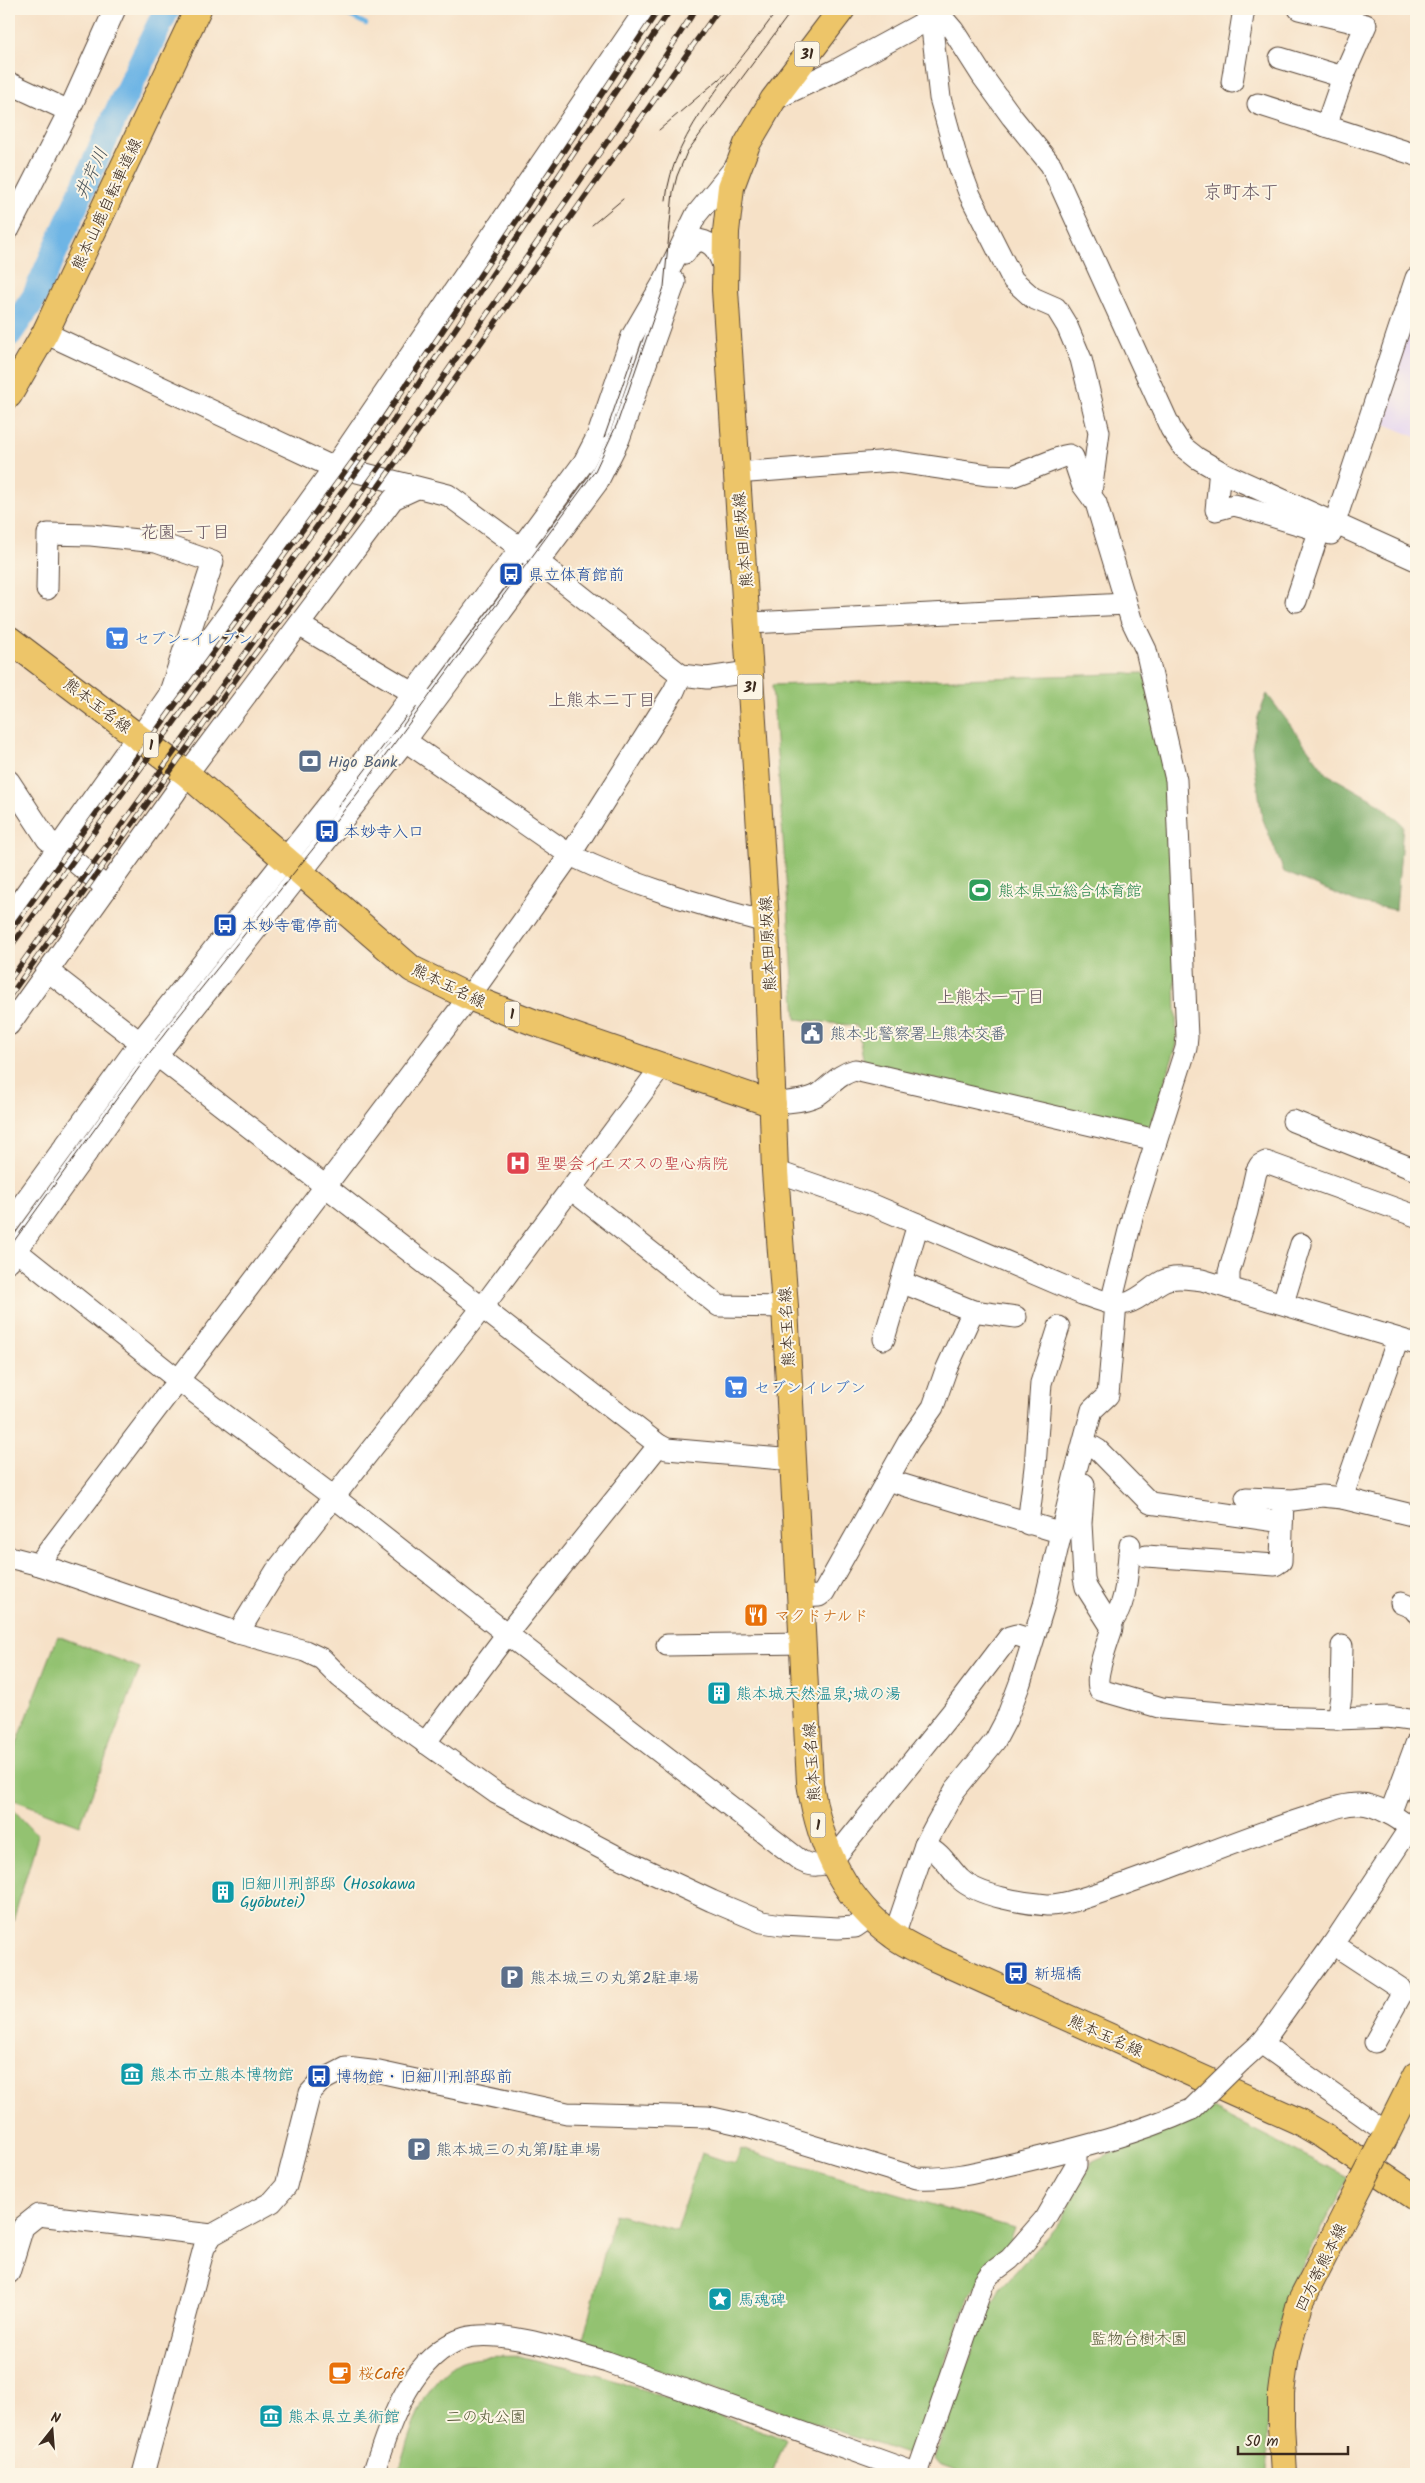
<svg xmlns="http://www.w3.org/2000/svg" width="1425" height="2483" font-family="Kalam,'Klee One',sans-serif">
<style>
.built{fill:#e3d3f2}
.green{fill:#93c271;stroke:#677648}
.forest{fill:#76a863;stroke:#586940}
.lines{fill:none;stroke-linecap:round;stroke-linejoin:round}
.stream{stroke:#6eb5e5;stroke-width:4.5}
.river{stroke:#6eb5e5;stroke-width:26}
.minor-casing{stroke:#574537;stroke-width:23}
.major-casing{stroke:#574537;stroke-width:28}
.minor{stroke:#fff;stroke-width:21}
.major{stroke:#edc569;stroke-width:26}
.tram{stroke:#3b2a1e;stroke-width:1}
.rail-casing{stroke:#3b2a1e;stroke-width:5.5}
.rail{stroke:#fcf5e5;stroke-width:4;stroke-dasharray:11;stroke-linecap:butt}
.minor-bridge-casing{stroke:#574537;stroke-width:23;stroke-linecap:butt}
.major-bridge-casing{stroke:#574537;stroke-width:28;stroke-linecap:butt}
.minor-bridge{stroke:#fff;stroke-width:21}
.major-bridge{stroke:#edc569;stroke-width:26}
.labels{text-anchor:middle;stroke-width:4;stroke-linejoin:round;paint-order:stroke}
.shield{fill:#fcf5e5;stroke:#75675a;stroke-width:1}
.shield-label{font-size:15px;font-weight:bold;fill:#3b2a1e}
.street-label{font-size:16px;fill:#3b2a1e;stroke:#fcf5e5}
.transit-label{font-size:16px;fill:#164399;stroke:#fcf5e5;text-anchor:start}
.shop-label{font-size:16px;fill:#366cbe;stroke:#fcf5e5;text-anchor:start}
.service-label{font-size:16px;fill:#4e5e75;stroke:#fcf5e5;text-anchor:start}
.leisure-label{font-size:16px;fill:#27864d;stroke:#fcf5e5;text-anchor:start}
.health-label{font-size:16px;fill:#be3a42;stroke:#fcf5e5;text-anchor:start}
.food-label{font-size:16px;fill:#c56008;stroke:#fcf5e5;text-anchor:start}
.culture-label{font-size:16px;fill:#0d838f;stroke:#fcf5e5;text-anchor:start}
.park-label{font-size:16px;fill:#555837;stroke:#fcf5e5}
.water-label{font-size:18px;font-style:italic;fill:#4a545a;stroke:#fcf5e5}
.neighbourhood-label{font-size:18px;fill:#6b5a65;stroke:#fcf5e5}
.quarter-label{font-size:19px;fill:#6b5a65;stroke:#fcf5e5}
</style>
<rect width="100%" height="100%" fill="#fcf5e5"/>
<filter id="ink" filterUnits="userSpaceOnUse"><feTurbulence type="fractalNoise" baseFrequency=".02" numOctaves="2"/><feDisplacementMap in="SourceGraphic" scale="10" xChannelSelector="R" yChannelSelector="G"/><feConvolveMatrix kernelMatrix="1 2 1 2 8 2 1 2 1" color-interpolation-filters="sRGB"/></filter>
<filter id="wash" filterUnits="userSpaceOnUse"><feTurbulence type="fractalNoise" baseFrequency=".0096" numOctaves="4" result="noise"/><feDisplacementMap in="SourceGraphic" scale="20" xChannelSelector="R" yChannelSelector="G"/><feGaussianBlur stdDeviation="1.12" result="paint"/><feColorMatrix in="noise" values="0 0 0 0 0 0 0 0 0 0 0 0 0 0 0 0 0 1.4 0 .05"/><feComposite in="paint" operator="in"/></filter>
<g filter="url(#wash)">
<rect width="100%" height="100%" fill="#f6e1c7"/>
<path class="built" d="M 1416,309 L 1416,437 L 1377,421 Z"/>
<g class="green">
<path d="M 1144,673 L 1169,784 L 1177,1044 L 1150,1129 L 864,1063 L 857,1026 L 796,1019 L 772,685 Z"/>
<path d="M 58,1636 L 140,1668 L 80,1825 L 9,1798 L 9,1764 Z"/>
<path d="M 9,1805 L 38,1836 L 9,1935 Z"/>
<path d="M 1208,2107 L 1348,2177 C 1329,2215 1306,2253 1290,2293 C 1266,2350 1268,2414 1267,2474 L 964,2474 L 939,2465 L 934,2459 L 976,2341 L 1000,2289 L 1061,2221 L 1093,2161 L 1185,2120 Z"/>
<path d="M 741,2149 L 1014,2228 L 1006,2251 L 969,2297 L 912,2456 L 582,2344 L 614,2214 L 676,2230 L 701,2153 L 735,2164 Z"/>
<path d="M 519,2356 L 604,2377 L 786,2439 L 772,2474 L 397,2474 C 410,2437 424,2369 469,2359 C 485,2355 503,2357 519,2356 Z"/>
</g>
<path class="forest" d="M 1267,694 L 1327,774 L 1380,804 L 1403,825 L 1396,910 L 1358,903 L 1284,872 L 1262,817 L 1252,747 L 1258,717 Z"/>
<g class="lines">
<path class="stream" d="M 336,9 L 366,24"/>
<path class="river" d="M 9,334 L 34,298 L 119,108 L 167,9"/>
</g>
</g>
<g filter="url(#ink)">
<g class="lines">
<g class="minor-casing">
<g id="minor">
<path d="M 935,9 L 953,30 L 983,77 L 1012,117 L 1051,165 L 1171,429 L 1183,447 L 1197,458 L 1223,473 L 1416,560"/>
<path d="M 1299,9 L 1366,25 L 1343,77 L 1326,126"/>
<path d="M 940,12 L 932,28 L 940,98 L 958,163 L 970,195 L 1013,280 L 1033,298 L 1056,308 L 1067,326 L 1081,359 L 1099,432 L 1091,493"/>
<path d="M 1280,58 L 1343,77"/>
<path d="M 1232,82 L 1244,9"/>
<path d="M 9,83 L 69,111"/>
<path d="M 773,100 L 838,69 L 943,12"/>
<path d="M 1258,104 L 1416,155"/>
<path d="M 9,229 L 69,111 L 115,9"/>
<path d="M 685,253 L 689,247 L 699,240 C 716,243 719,255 725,270"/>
<path d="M 45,333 L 326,464 L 448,495 L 527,553 L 681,675"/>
<path d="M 736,473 L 892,461 L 988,475 L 1013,476 L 1064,456 L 1069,455 L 1073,457 L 1082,484 L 1096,503 L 1131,619 L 1146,650 L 1176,780 L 1187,1037 L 1186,1048 L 1133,1214 L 1113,1295 L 1116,1304 L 1108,1395 L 1092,1410 L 1075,1474 L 1044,1605 L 1020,1683 L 1006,1720 L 995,1741 L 955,1790 L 936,1824 L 925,1845 L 894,1936"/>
<path d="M 1223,473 L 1219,479 L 1216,510 L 1234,505 L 1242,507 L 1331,534 L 1416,278"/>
<path d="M 47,589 L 48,534 L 91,535 L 156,542 L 213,562 L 169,695 L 140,737"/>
<path d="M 1296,601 L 1319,532"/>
<path d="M 749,623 L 1126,604"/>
<path d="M 299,625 L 425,700"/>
<path d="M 169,695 L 335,466 L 646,9"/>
<path d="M 394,733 L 570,855 C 632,885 700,905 766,922"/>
<path d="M 9,781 L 47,839 L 107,888"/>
<path d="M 9,917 L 138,735"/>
<path d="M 48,971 L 659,1445 L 667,1449 L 793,1460"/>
<path d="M 9,1025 L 175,793 L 187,774 L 393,499 L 417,488"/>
<path d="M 773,1104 C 788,1101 811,1102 823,1091 C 834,1082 840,1074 855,1070 L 1156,1140"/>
<path d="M 1293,1121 L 1416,1170"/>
<path d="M 775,1171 L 873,1205 L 1082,1294 C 1095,1298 1113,1307 1127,1303 C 1141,1299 1151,1287 1163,1281 C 1175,1275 1190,1279 1202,1280 L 1416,1344"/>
<path d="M 571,1189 L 719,1306 L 785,1307"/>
<path d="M 9,1223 L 147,1033 L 363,761 L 584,462 L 598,435 L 632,336 L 664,281 L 696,215 L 736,166"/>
<path d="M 9,1245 L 177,1379 L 335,1498 L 507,1634 L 801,1861 C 813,1867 820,1866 832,1861 L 952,1712 L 1009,1637 L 1016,1635 L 1032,1640"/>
<path d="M 9,1261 L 157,1055 L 405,741 L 597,483 L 619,439 L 675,282"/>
<path d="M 901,1282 L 973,1311 L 1016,1317"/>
<path d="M 1229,1288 L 1229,1272 L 1247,1212 L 1256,1172 L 1260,1165 L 1266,1162 L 1416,1216"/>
<path d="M 1283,1303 L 1301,1244"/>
<path d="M 884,1339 L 918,1224"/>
<path d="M 1093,1447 L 1098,1450 L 1150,1503 L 1282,1522"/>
<path d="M 887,1480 L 1062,1533"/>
<path d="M 1084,1484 L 1081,1523 L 1084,1578 L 1086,1587 L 1112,1628 C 1108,1642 1093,1678 1100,1690 L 1162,1708 L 1267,1717 L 1337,1719 L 1388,1717 L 1416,1721"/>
<path d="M 1246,1498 L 1293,1500 L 1322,1496 L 1342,1498 L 1416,1516"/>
<path d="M 1342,1498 L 1398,1339"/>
<path d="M 1028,1524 L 1035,1467 L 1041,1383 L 1059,1327"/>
<path d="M 1146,1556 L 1275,1565 L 1281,1561 L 1283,1500"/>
<path d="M 9,1557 L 40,1565 L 238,1633 L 305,1651 L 322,1659 L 340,1677 L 392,1719 L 496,1793 L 616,1856 L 712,1901 L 762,1922 L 782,1925 L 838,1928 L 855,1927 L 871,1916"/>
<path d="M 40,1565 L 44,1557 L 469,997 L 570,855 L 674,691 L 681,675 L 707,678 L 749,672"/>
<path d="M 801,1597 L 819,1596 L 824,1592 L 909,1441 L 933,1407 L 946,1370 L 973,1311"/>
<path d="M 1401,1603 L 1413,1608 L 1416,1612"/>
<path d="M 1111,1623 C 1128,1604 1127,1569 1130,1545"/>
<path d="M 238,1633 L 276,1571 L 482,1308 L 662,1066"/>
<path d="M 667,1645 L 804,1643"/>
<path d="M 1337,1719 L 1341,1697 L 1342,1646"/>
<path d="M 425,1743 L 507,1634 L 659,1445"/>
<path d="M 1390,1814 L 1416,1744"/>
<path d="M 925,1845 C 941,1852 949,1868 960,1879 C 978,1896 1023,1903 1047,1905 C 1066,1906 1111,1889 1130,1882 C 1189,1861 1246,1837 1305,1818 C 1322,1813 1342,1803 1360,1804 C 1373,1804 1402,1818 1409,1829"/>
<path d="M 1333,1944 L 1400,1988 L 1402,1993 L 1375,2042"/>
<path d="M 1261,2043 L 1376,2125 L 1389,2130"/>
<path d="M 1241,2061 L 1261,2043 L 1270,2032 L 1333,1944 L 1409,1829"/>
<path d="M 9,2273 L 23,2227 L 38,2215 L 212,2235"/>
<path d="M 143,2474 L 204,2248 L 212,2235 L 272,2202 L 286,2186 L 310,2093 L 321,2081 L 346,2068 L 379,2072 L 567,2113 L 708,2117 L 744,2125 L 917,2178 C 953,2180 986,2170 1021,2162 C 1080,2148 1137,2134 1192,2109"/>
<path d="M 373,2474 C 389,2426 411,2354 465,2338 C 500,2328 572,2352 607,2362 L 918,2474"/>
<path d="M 917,2474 L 983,2284 L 990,2274 L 1010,2259 L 1044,2220 L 1076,2165 L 1076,2149"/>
</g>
</g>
<g class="major-casing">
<g id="major">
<path d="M 842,9 L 773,100 L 747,144 L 731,187 L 726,232 L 725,290 L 766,922 L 775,1171 L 785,1307 L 810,1783 C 819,1842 843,1900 894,1936 C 906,1945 921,1951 934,1958 L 1298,2121 L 1322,2135 L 1416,2198"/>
<path d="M 9,395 L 45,333 L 198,9"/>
<path d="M 9,639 L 187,774 L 412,969 L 469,997 L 533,1022 L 773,1104"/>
<path d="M 1384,2139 L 1416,2075"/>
<path d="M 1284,2474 L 1281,2426 L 1281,2393 L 1286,2355 L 1300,2303 L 1349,2207"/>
</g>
</g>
<use href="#minor" class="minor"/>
<use href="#major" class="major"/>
<g class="tram">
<path d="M 659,130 L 725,74"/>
<path d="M 666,200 C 672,130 739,66 778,9"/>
<path d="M 592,225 L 623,199"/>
<path d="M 604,438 L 633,355"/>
<path d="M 338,806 L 406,716"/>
<path d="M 9,1248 L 151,1051 L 357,794 L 595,471 L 617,424 L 664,287 L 673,192 L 677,176 L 687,152 L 793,9"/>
</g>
<g class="rail-casing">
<g id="rail">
<path d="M 9,933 L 384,418 L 659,9"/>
<path d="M 9,949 L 390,426 L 671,9"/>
<path d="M 9,981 L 407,429 L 639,96 L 696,9"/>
<path d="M 9,997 L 239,675 L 341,539 L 719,9"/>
</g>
</g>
<use href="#rail" class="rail"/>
<g class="minor-bridge-casing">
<path id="minor-bridge" d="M 1192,2109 L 1241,2061"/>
</g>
<g class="major-bridge-casing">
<path id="major-bridge" d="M 1349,2207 L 1384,2139"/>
</g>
<use href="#minor-bridge" class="minor-bridge"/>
<use href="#major-bridge" class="major-bridge"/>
</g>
</g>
<defs>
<g id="bus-square" transform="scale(1.25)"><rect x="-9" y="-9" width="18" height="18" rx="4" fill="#1a4fb4" stroke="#fcf5e5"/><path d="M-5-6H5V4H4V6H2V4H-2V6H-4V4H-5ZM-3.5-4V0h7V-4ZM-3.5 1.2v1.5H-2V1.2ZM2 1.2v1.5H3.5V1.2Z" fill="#fff"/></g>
<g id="supermarket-square" transform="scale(1.25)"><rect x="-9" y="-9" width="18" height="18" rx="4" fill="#3f7fe0" stroke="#fcf5e5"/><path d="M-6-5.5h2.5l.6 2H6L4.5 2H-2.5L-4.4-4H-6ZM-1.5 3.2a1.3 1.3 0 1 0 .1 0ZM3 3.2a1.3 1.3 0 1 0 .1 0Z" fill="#fff"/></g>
<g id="bank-square" transform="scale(1.25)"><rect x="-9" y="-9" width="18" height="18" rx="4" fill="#5c6f8a" stroke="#fcf5e5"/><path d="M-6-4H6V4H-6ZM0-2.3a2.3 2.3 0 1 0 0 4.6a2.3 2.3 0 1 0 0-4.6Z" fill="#fff"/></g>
<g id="stadium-square" transform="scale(1.25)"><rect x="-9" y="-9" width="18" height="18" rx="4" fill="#2e9e5b" stroke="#fcf5e5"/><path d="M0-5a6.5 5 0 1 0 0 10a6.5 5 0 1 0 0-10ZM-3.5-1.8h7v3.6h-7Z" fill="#fff"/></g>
<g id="civic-square" transform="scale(1.25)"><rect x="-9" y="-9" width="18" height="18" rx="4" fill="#5c6f8a" stroke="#fcf5e5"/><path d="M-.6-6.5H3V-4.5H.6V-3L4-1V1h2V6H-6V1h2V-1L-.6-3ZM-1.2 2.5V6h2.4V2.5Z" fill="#fff"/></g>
<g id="hospital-square" transform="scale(1.25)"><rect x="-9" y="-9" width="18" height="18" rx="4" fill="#e0444e" stroke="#fcf5e5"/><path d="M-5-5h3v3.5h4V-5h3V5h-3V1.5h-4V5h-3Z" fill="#fff"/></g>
<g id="restaurant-square" transform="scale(1.25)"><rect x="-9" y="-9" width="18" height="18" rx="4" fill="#e8710a" stroke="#fcf5e5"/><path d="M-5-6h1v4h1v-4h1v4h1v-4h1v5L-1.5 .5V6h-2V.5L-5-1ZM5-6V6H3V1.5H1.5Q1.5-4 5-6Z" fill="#fff"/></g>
<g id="building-square" transform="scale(1.25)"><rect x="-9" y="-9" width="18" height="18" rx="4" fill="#0f9aa8" stroke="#fcf5e5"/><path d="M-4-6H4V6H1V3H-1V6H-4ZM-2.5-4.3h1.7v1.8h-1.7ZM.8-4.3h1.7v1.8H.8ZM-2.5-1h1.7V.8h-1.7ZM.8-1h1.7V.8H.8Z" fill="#fff"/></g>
<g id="parking-square" transform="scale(1.25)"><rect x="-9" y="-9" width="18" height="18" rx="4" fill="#5c6f8a" stroke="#fcf5e5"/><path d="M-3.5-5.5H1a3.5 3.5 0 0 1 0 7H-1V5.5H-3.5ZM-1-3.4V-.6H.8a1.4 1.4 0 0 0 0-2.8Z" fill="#fff"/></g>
<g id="museum-square" transform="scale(1.25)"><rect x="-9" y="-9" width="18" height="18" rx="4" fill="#0f9aa8" stroke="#fcf5e5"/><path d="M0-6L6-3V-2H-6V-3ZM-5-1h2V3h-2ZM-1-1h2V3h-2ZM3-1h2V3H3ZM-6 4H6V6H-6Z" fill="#fff"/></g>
<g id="sight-square" transform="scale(1.25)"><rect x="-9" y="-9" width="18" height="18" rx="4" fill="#0f9aa8" stroke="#fcf5e5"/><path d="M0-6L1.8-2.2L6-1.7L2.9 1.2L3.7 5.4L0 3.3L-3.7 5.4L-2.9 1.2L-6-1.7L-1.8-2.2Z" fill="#fff"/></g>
<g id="cafe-square" transform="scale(1.25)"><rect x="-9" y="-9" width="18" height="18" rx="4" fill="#e8710a" stroke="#fcf5e5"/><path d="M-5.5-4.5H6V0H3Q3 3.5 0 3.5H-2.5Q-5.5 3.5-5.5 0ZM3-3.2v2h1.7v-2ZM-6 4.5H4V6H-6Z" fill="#fff"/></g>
</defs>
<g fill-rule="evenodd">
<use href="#bus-square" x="511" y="574"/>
<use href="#supermarket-square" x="117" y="638"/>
<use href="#bank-square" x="310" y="761"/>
<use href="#bus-square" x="327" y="831"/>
<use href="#stadium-square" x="980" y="890"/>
<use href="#bus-square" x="225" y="925"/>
<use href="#civic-square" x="812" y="1033"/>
<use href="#hospital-square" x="518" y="1163"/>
<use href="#supermarket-square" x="736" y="1387"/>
<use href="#restaurant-square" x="756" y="1615"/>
<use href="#building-square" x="719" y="1693"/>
<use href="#building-square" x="223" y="1892"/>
<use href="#bus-square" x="1016" y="1973"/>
<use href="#parking-square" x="512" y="1977"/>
<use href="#museum-square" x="132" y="2074"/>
<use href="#bus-square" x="319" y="2076"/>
<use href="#parking-square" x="419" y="2149"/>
<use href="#sight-square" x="720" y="2299"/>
<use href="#cafe-square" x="340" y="2373"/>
<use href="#museum-square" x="271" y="2416"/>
</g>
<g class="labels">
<g class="shield">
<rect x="794.5" y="41.5" width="25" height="25" rx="4"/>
<rect x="737.5" y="674.5" width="25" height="25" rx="4"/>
<rect x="143.5" y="732.5" width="15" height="25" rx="4"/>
<rect x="504.5" y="1001.5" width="15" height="25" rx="4"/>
<rect x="810.5" y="1812.5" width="15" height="25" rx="4"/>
</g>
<g class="shield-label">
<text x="807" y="59">31</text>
<text x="750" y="692">31</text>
<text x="151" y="750">1</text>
<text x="512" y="1019">1</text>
<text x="818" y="1830">1</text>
</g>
<g class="street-label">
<text transform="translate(106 204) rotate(-65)" y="6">熊本山鹿自転車道線</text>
<text transform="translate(742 540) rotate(-95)" y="6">熊本田原坂線</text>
<text transform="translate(98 705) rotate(37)" y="6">熊本玉名線</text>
<text transform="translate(767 944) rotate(-93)" y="6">熊本田原坂線</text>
<text transform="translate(449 985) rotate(26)" y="6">熊本玉名線</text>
<text transform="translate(786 1327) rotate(-93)" y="6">熊本玉名線</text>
<text transform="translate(811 1762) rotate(-94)" y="6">熊本玉名線</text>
<text transform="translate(1106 2035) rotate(24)" y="6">熊本玉名線</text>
<text transform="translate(1320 2267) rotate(-64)" y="6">四方寄熊本線</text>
</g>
<g class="transit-label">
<text x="528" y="580">県立体育館前</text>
<text x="344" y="837">本妙寺入口</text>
<text x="242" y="931">本妙寺電停前</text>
<text x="1034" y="1979">新堀橋</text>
<text x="336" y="2082">博物館・旧細川刑部邸前</text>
</g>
<g class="shop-label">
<text x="134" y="644">セブン-イレブン</text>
<text x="754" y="1393">セブンイレブン</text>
</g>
<g class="service-label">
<text x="328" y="767">Higo Bank</text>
<text x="830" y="1039">熊本北警察署上熊本交番</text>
<text x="530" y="1983">熊本城三の丸第2駐車場</text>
<text x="436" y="2155">熊本城三の丸第1駐車場</text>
</g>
<g class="leisure-label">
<text x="998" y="896">熊本県立総合体育館</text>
</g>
<g class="health-label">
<text x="536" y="1169">聖嬰会イエズスの聖心病院</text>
</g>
<g class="food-label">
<text x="774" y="1621">マクドナルド</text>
<text x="358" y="2379">桜Café</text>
</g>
<g class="culture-label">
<text x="736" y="1699">熊本城天然温泉;城の湯</text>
<text x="240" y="1889">旧細川刑部邸 (Hosokawa<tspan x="240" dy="18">Gyōbutei)</tspan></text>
<text x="150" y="2080">熊本市立熊本博物館</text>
<text x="738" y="2305">馬魂碑</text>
<text x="288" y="2422">熊本県立美術館</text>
</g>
<g class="park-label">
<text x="1139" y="2344">監物台樹木園</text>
<text x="486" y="2422">二の丸公園</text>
</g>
<g class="water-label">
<text transform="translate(91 173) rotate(-65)" y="6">井芹川</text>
</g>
<g class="neighbourhood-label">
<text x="185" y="538">花園一丁目</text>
<text x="602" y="706">上熊本二丁目</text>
<text x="991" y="1003">上熊本一丁目</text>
</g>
<g class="quarter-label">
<text x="1241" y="198">京町本丁</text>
</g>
</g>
<rect width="1425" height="2483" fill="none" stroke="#fcf5e5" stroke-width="30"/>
<g transform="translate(52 2430) rotate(17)" stroke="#fcf5e5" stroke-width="4" paint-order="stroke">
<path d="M0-4L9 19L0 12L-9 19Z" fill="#3b2a1e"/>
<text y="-8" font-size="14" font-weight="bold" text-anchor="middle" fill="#3b2a1e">N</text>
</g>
<path d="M1238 2446v8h110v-8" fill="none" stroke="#3b2a1e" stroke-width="2.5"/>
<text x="1245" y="2446" font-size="15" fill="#3b2a1e" stroke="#fcf5e5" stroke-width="4" paint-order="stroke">50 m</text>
</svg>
